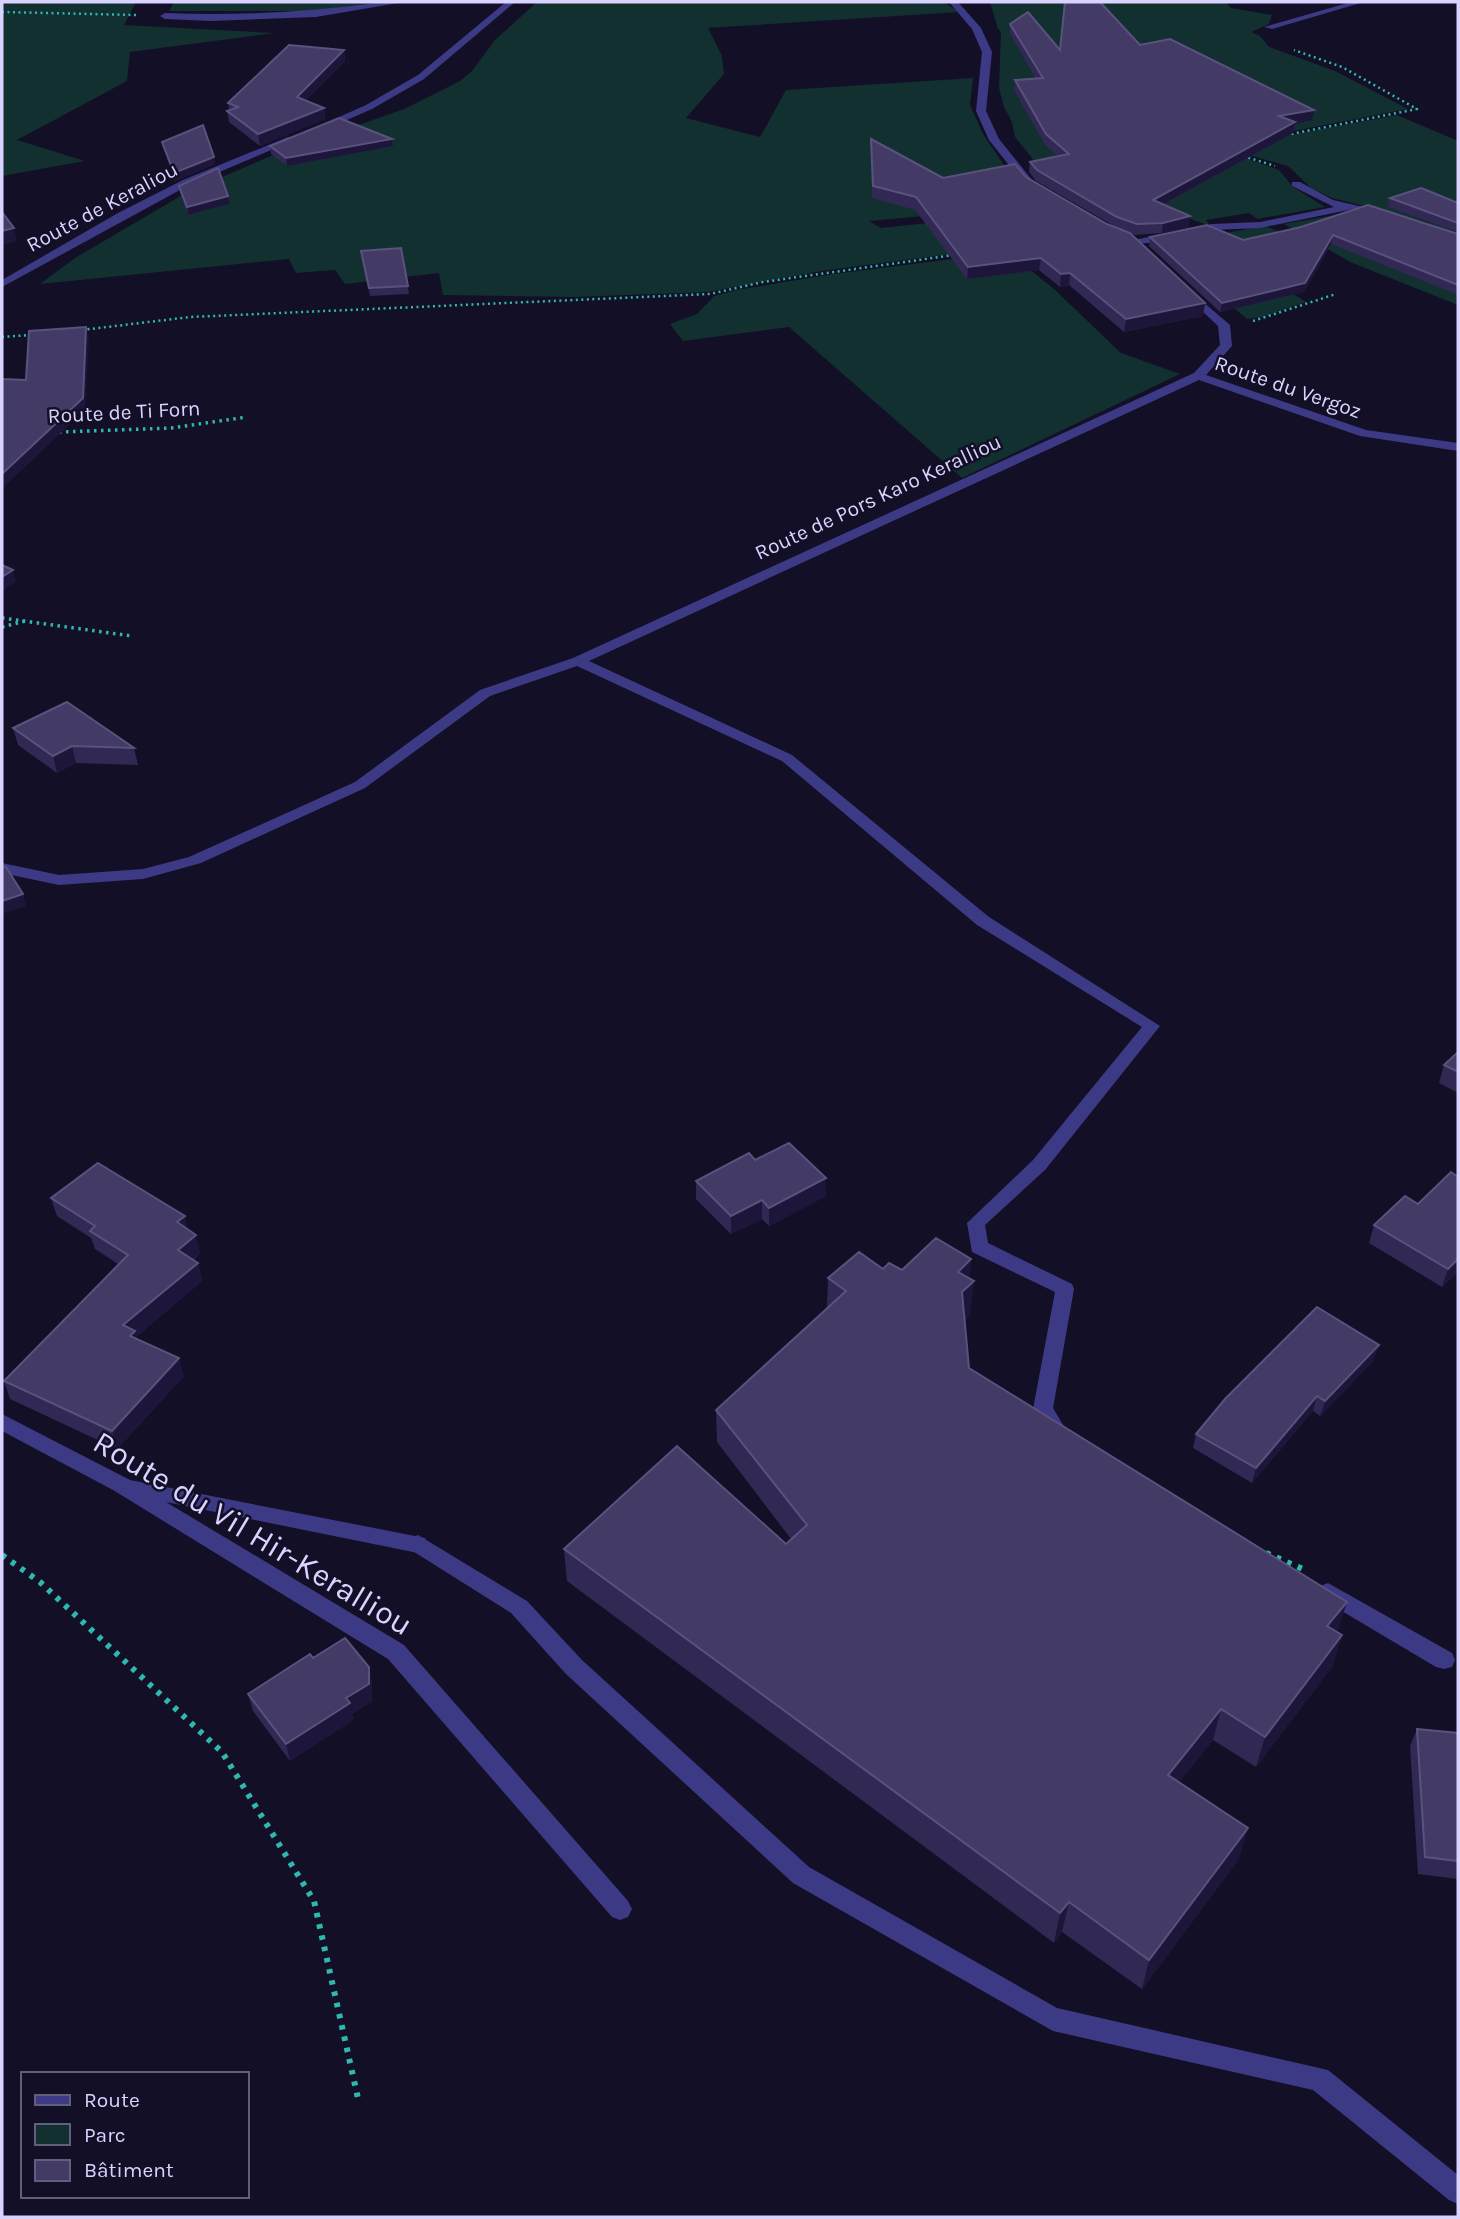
<svg xmlns="http://www.w3.org/2000/svg" width="1460" height="2219" font-family="Karla,sans-serif">
<style>
.green{fill:#12302f}
.lines{fill:none;stroke-linecap:round;stroke-linejoin:round}
.path-far2{stroke:#2fb8b0;stroke-width:2.5;stroke-dasharray:2 3.5;stroke-linecap:butt}
.path-far1{stroke:#2fb8b0;stroke-width:3.5;stroke-dasharray:2.5 4.5;stroke-linecap:butt}
.path{stroke:#2fb8b0;stroke-width:6;stroke-dasharray:4.5 7;stroke-linecap:butt}
.service{fill:#3d3a85;fill-rule:evenodd}
.minor{fill:#3d3a85;fill-rule:evenodd}
.tertiary{fill:#3d3a85;fill-rule:evenodd}
.wall{fill:#312854}
.shaded-wall{fill:#1d163a}
.building{fill:#433a66;stroke:#5a527e;stroke-width:2}
.labels{text-anchor:middle;stroke-width:5;stroke-linejoin:round;paint-order:stroke}
.far-street-label{font-size:21px;fill:#d9d4ff;stroke:#130f26}
.near-street-label{font-size:32px;fill:#d9d4ff;stroke:#130f26}
</style>
<rect width="100%" height="100%" fill="#130f26"/>
<g class="green">
<path d="M 2,2 L 136,2 L 124,25 L 274,33 L 130,52 L 127,81 L 17,140 L 85,161 L 2,176 Z"/>
<path d="M 174,2 L 382,2 L 310,11 L 169,11 Z"/>
<path d="M 537,2 L 943,2 L 960,12 L 708,28 L 722,56 L 724,74 L 686,118 L 760,137 L 786,90 L 973,78 L 970,105 L 983,134 L 1010,174 L 957,213 L 869,221 L 881,228 L 947,221 L 952,254 L 828,270 L 708,292 L 574,297 L 443,295 L 439,273 L 345,284 L 335,270 L 296,273 L 289,259 L 40,284 L 75,258 L 189,191 L 271,156 L 404,109 L 460,81 L 472,71 L 495,40 Z"/>
<path d="M 990,2 L 1226,2 L 1231,8 L 1272,15 L 1269,24 L 1251,32 L 1260,36 L 1269,47 L 1335,71 L 1408,109 L 1247,140 L 1223,150 L 1279,170 L 1293,187 L 1325,207 L 1257,219 L 1249,213 L 1206,220 L 1209,224 L 1205,224 L 1040,168 L 1015,137 L 1012,122 L 1004,107 L 999,88 L 1001,32 L 998,29 Z"/>
<path d="M 1397,115 L 1458,141 L 1458,235 L 1423,221 L 1332,198 L 1311,188 L 1288,166 L 1252,156 L 1240,148 L 1252,142 Z"/>
<path d="M 1340,214 L 1458,251 L 1458,305 L 1350,262 L 1284,224 Z"/>
<path d="M 1265,226 L 1292,237 L 1268,278 L 1306,302 L 1263,317 L 1247,319 L 1189,270 L 1225,233 Z"/>
<path d="M 1008,252 L 1054,289 L 1121,353 L 1180,374 L 962,478 L 789,327 L 683,341 L 670,324 L 697,314 L 714,296 L 737,290 L 833,274 Z"/>
</g>
<g class="lines">
<g class="path-far2">
<path d="M 2,12 L 136,15"/>
<path d="M 1286,135 L 1417,109 L 1342,67 L 1294,50"/>
<path d="M 1243,156 L 1275,166"/>
<path d="M 1253,321 L 1336,294"/>
<path d="M 82,330 L 190,317 L 710,294 L 763,282 L 954,255"/>
<path d="M 2,337 L 31,335"/>
</g>
<g class="path-far1">
<path d="M 59,432 L 171,428 L 247,417"/>
<path d="M 2,618 L 132,636"/>
<path d="M 2,627 L 25,621"/>
</g>
<g class="path">
<path d="M 1266,1553 L 1303,1569"/>
<path d="M 2,1555 L 40,1582 L 222,1752 L 314,1901 L 359,2103"/>
</g>
<path class="service" d="M 418,1535 L 527,1601 L 582,1660 L 809,1867 L 1057,2008 L 1328,2070 L 1458,2175 L 1458,2204 L 1449,2200 L 1313,2090 L 1053,2031 L 793,1883 L 566,1674 L 511,1613 L 411,1550 L 408,1544 L 411,1538 Z"/>
<g class="minor">
<path d="M 383,2 L 404,2 L 316,17 L 211,21 L 165,19 L 160,16 L 165,13 C 238,16 310,12 383,2 Z"/>
<path d="M 949,2 L 958,2 L 981,28 L 992,52 L 986,111 L 999,139 L 1032,180 L 1032,184 L 1024,184 L 989,140 L 976,111 L 982,52 L 972,29 Z"/>
<path d="M 1351,2 L 1364,2 L 1272,29 L 1264,27 Z"/>
<path d="M 1292,182 L 1300,182 L 1333,200 L 1363,207 L 1260,228 L 1212,230 L 1162,242 L 1134,244 L 1129,241 L 1212,224 L 1260,222 L 1334,207 L 1292,186 Z"/>
<path d="M 1188,289 L 1230,325 L 1232,346 L 1206,375 L 1366,430 L 1458,443 L 1458,451 L 1360,436 L 1199,380 L 589,661 L 792,755 L 989,917 L 1160,1026 L 1045,1170 L 985,1225 L 988,1243 L 1072,1284 L 1074,1289 L 1053,1408 L 1071,1438 L 1068,1444 L 1061,1446 L 1054,1444 L 1033,1409 L 1055,1292 L 972,1252 L 967,1223 L 1033,1160 L 1142,1027 L 977,925 L 782,761 L 577,666 L 490,696 L 365,788 L 201,863 L 143,879 L 59,885 L 2,873 L 2,863 L 59,875 L 143,869 L 189,857 L 355,782 L 480,690 L 573,658 L 1194,373 L 1220,345 L 1218,326 L 1184,294 L 1184,290 Z"/>
<path d="M 2,1414 L 130,1480 L 425,1538 L 428,1544 L 425,1550 L 418,1553 L 166,1502 L 404,1645 L 628,1901 L 632,1909 L 628,1917 L 620,1920 L 612,1917 L 388,1659 L 113,1490 L 2,1431 Z"/>
<path d="M 1328,1583 L 1452,1653 L 1455,1660 L 1452,1667 L 1444,1669 L 1436,1667 L 1320,1598 L 1317,1592 L 1320,1586 Z"/>
</g>
<g class="tertiary">
<path d="M 506,2 L 515,2 L 424,79 L 372,109 L 326,129 L 317,127 L 366,105 L 418,75 Z"/>
<path d="M 288,137 L 297,139 L 191,184 L 2,287 L 2,280 L 118,213 L 183,180 Z"/>
</g>
</g>
<g class="wall">
<path d="M 1010,24 L 1060,50 L 1140,45 L 1312,120 L 1295,124 L 1293,133 L 1163,205 L 1189,227 L 1162,233 L 1135,235 L 1130,233 L 1205,303 L 1203,316 L 1124,332 L 1069,285 L 1060,287 L 1039,270 L 967,279 L 915,210 L 872,198 L 871,139 L 943,178 L 1026,177 L 1107,224 L 1116,227 L 1036,181 L 1029,172 L 1030,162 L 1058,156 L 1045,145 L 1014,90 L 1015,80 L 1036,79 L 1010,34 Z"/>
<path d="M 344,50 L 345,61 L 305,101 L 324,108 L 325,119 L 260,146 L 229,122 L 227,111 L 229,110 L 228,103 Z"/>
<path d="M 392,139 L 393,146 L 287,166 L 271,154 L 270,146 Z"/>
<path d="M 162,142 L 215,164 L 175,181 L 164,149 Z"/>
<path d="M 179,186 L 229,204 L 188,215 L 180,193 Z"/>
<path d="M 1390,198 L 1458,203 L 1458,232 L 1388,207 Z"/>
<path d="M 1301,227 L 1458,234 L 1458,295 L 1331,244 L 1304,292 L 1220,312 L 1149,246 L 1150,237 L 1243,240 Z"/>
<path d="M 361,251 L 408,286 L 409,294 L 370,296 Z"/>
<path d="M 13,728 L 134,748 L 138,765 L 76,763 L 57,773 L 18,745 Z"/>
<path d="M 1458,1052 L 1458,1093 L 1439,1083 L 1444,1065 Z"/>
<path d="M 755,1160 L 826,1178 L 826,1196 L 769,1226 L 762,1219 L 731,1234 L 696,1199 L 696,1181 Z"/>
<path d="M 51,1198 L 188,1229 L 200,1253 L 193,1260 L 198,1263 L 202,1281 L 137,1336 L 137,1339 L 184,1376 L 117,1449 L 10,1399 L 4,1381 L 118,1264 L 95,1249 L 91,1238 L 57,1216 Z"/>
<path d="M 1374,1225 L 1458,1272 L 1442,1287 L 1369,1243 Z"/>
<path d="M 971,1259 L 969,1278 L 970,1314 L 965,1320 L 969,1368 L 1347,1602 L 1337,1632 L 1342,1635 L 1332,1667 L 1256,1767 L 1213,1740 L 1179,1782 L 1239,1859 L 1142,1989 L 1062,1932 L 1054,1943 L 567,1581 L 564,1549 L 786,1544 L 791,1539 L 717,1442 L 716,1410 L 827,1308 L 828,1278 L 883,1269 L 902,1270 Z"/>
<path d="M 1374,1360 L 1320,1416 L 1313,1411 L 1252,1483 L 1193,1448 L 1196,1434 Z"/>
<path d="M 313,1658 L 369,1667 L 372,1684 L 372,1701 L 352,1714 L 353,1720 L 290,1761 L 253,1711 L 248,1694 Z"/>
<path d="M 1417,1729 L 1458,1733 L 1458,1879 L 1418,1874 L 1410,1746 Z"/>
</g>
<g class="shaded-wall">
<path d="M 344,50 L 345,61 L 298,108 L 297,97 Z"/>
<path d="M 324,108 L 325,119 L 260,146 L 258,134 Z"/>
<path d="M 1314,110 L 1312,120 L 1295,124 L 1293,133 L 1151,211 L 1153,200 L 1279,116 Z"/>
<path d="M 392,139 L 393,146 L 287,166 L 286,158 Z"/>
<path d="M 214,157 L 215,164 L 175,181 L 174,173 Z"/>
<path d="M 228,196 L 229,204 L 188,215 L 187,207 Z"/>
<path d="M 1190,216 L 1189,227 L 1162,233 L 1163,223 Z"/>
<path d="M 14,228 L 17,241 L 2,245 L 2,231 Z"/>
<path d="M 1333,235 L 1331,244 L 1304,292 L 1220,312 L 1222,303 Z"/>
<path d="M 1041,258 L 1039,270 L 967,279 L 968,267 Z"/>
<path d="M 1070,273 L 1069,285 L 1060,287 L 1061,274 Z"/>
<path d="M 1205,303 L 1203,316 L 1124,332 L 1126,319 Z"/>
<path d="M 86,327 L 89,338 L 85,410 L 2,489 L 2,474 Z"/>
<path d="M 13,570 L 16,582 L 2,591 L 2,577 Z"/>
<path d="M 72,746 L 76,763 L 57,773 L 53,756 Z"/>
<path d="M 23,894 L 26,906 L 2,914 L 2,901 Z"/>
<path d="M 826,1178 L 826,1196 L 769,1226 L 769,1208 Z"/>
<path d="M 762,1200 L 762,1219 L 731,1234 L 731,1216 Z"/>
<path d="M 185,1216 L 189,1234 L 177,1222 Z"/>
<path d="M 196,1235 L 200,1253 L 182,1268 L 178,1250 Z"/>
<path d="M 971,1259 L 968,1287 L 974,1281 L 970,1314 L 959,1325 L 958,1272 Z"/>
<path d="M 1458,1259 L 1458,1272 L 1442,1287 L 1448,1269 Z"/>
<path d="M 198,1263 L 202,1281 L 137,1336 L 140,1349 L 123,1325 Z"/>
<path d="M 1379,1345 L 1374,1360 L 1320,1416 L 1325,1401 Z"/>
<path d="M 179,1358 L 184,1376 L 117,1449 L 112,1431 Z"/>
<path d="M 1317,1396 L 1313,1411 L 1252,1483 L 1256,1468 Z"/>
<path d="M 1347,1602 L 1337,1634 L 1327,1626 Z"/>
<path d="M 1342,1635 L 1332,1667 L 1256,1767 L 1265,1737 Z"/>
<path d="M 369,1667 L 372,1684 L 372,1701 L 352,1714 L 353,1720 L 290,1761 L 286,1744 Z"/>
<path d="M 1221,1709 L 1213,1740 L 1160,1806 L 1168,1775 Z"/>
<path d="M 1248,1828 L 1239,1859 L 1142,1989 L 1149,1960 Z"/>
<path d="M 1069,1902 L 1062,1932 L 1054,1943 L 1060,1913 Z"/>
</g>
<g class="building">
<path d="M 1065,2 L 1100,2 L 1140,45 L 1170,39 L 1314,110 L 1279,116 L 1295,122 L 1153,200 L 1190,216 L 1163,223 L 1137,224 L 1117,217 L 1037,170 L 1030,162 L 1069,154 L 1046,134 L 1015,80 L 1043,78 L 1010,24 L 1028,12 L 1060,50 Z"/>
<path d="M 289,45 L 344,50 L 297,97 L 324,108 L 258,134 L 227,111 L 238,107 L 228,103 Z"/>
<path d="M 339,118 L 392,139 L 286,158 L 270,146 Z"/>
<path d="M 203,125 L 214,157 L 174,173 L 162,142 Z"/>
<path d="M 871,139 L 943,178 L 1015,164 L 1026,177 L 1107,224 L 1130,233 L 1205,303 L 1126,319 L 1070,273 L 1061,274 L 1041,258 L 968,267 L 916,197 L 873,186 Z"/>
<path d="M 218,168 L 228,196 L 187,207 L 179,186 Z"/>
<path d="M 1421,188 L 1458,203 L 1458,223 L 1390,198 Z"/>
<path d="M 1368,205 L 1458,234 L 1458,285 L 1333,235 L 1305,283 L 1222,303 L 1150,237 L 1207,225 L 1243,240 L 1301,227 Z"/>
<path d="M 2,212 L 14,228 L 2,231 Z"/>
<path d="M 401,248 L 408,286 L 369,288 L 361,251 Z"/>
<path d="M 86,327 L 83,398 L 2,474 L 2,379 L 26,380 L 29,331 Z"/>
<path d="M 2,565 L 13,570 L 2,577 Z"/>
<path d="M 67,702 L 134,748 L 72,746 L 53,756 L 13,728 Z"/>
<path d="M 2,866 L 6,867 L 23,894 L 2,901 Z"/>
<path d="M 1458,1052 L 1458,1072 L 1444,1065 Z"/>
<path d="M 789,1143 L 826,1178 L 769,1208 L 762,1200 L 731,1216 L 696,1181 L 749,1153 L 755,1160 Z"/>
<path d="M 98,1163 L 185,1216 L 177,1222 L 196,1235 L 178,1250 L 198,1263 L 123,1325 L 135,1331 L 130,1336 L 179,1358 L 112,1431 L 4,1381 L 128,1255 L 90,1231 L 95,1226 L 51,1198 Z"/>
<path d="M 1451,1172 L 1458,1177 L 1458,1259 L 1448,1269 L 1374,1225 L 1405,1196 L 1418,1204 Z"/>
<path d="M 936,1238 L 971,1259 L 958,1272 L 974,1281 L 962,1292 L 969,1368 L 1347,1602 L 1327,1626 L 1342,1635 L 1265,1737 L 1221,1709 L 1168,1775 L 1248,1828 L 1149,1960 L 1069,1902 L 1060,1913 L 564,1549 L 677,1446 L 786,1544 L 807,1525 L 716,1410 L 846,1291 L 828,1278 L 859,1252 L 883,1269 L 889,1263 L 902,1270 Z"/>
<path d="M 1317,1307 L 1379,1345 L 1325,1401 L 1317,1396 L 1256,1468 L 1196,1434 L 1225,1399 Z"/>
<path d="M 345,1638 L 369,1667 L 369,1684 L 346,1698 L 350,1703 L 286,1744 L 248,1694 L 310,1654 L 313,1658 Z"/>
<path d="M 1417,1729 L 1458,1733 L 1458,1861 L 1425,1857 Z"/>
</g>
<g class="labels">
<g class="far-street-label">
<text transform="translate(102 207) rotate(-28)" y="7">Route de Keraliou</text>
<text transform="translate(1288 387) rotate(19)" y="7">Route du Vergoz</text>
<text transform="translate(124 412) rotate(-3)" y="7">Route de Ti Forn</text>
<text transform="translate(878 497) rotate(-25)" y="7">Route de Pors Karo Keralliou</text>
</g>
<g class="near-street-label">
<text transform="translate(253 1533) rotate(31)" y="11">Route du Vil Hir-Keralliou</text>
</g>
</g>
<rect width="1460" height="2219" fill="none" stroke="#d9d4ff" stroke-width="7"/>
<rect x="21" y="2072" width="228" height="126" fill="#130f26" stroke="#625e7d" stroke-width="2"/>
<rect x="35" y="2095" width="35" height="10" fill="#3d3a85" stroke="#625e7d" stroke-width="2"/>
<text x="84" y="2107" font-size="21" fill="#d9d4ff">Route</text>
<rect x="35" y="2124" width="35" height="21" fill="#12302f" stroke="#625e7d" stroke-width="2"/>
<text x="84" y="2142" font-size="21" fill="#d9d4ff">Parc</text>
<rect x="35" y="2160" width="35" height="21" fill="#433a66" stroke="#625e7d" stroke-width="2"/>
<text x="84" y="2177" font-size="21" fill="#d9d4ff">Bâtiment</text>
</svg>
